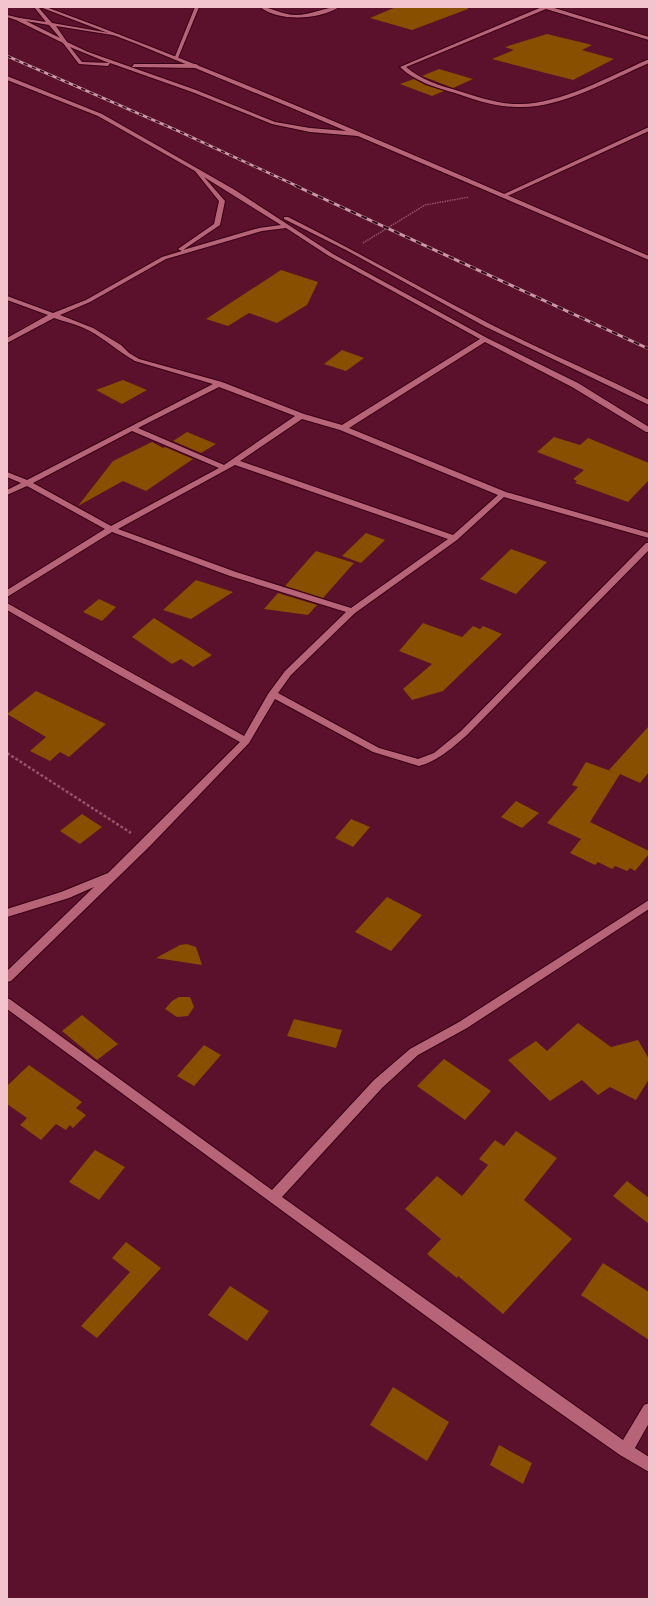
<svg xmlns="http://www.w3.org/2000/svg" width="656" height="1606" font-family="Signika,sans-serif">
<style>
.building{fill:#884f01}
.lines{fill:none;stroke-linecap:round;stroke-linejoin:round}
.minor-casing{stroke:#360014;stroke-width:2}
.tertiary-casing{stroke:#360014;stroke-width:2}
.path-far1{stroke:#945468;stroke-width:1.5;stroke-dasharray:1.5 1;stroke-linecap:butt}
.path{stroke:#945468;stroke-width:2.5;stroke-dasharray:3 2;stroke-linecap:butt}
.minor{fill:#b76479;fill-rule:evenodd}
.tertiary{fill:#b76479;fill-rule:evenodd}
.rail-far1-casing{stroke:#cd98a6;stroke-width:2.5}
.rail-casing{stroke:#cd98a6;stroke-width:3}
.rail-far1{stroke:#2d0d16;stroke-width:1.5;stroke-dasharray:4.5;stroke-linecap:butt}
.rail{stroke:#2d0d16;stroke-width:2;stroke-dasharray:6;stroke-linecap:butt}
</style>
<rect width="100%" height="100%" fill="#5b102b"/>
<g class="building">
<path d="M 396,7 L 467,7 L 468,9 L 412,30 L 370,18 Z"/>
<path d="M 547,34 L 592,45 L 582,50 L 614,59 L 573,80 L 492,59 L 514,50 L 505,47 Z"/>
<path d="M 439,69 L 473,79 L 453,88 L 422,76 Z"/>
<path d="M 414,79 L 425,85 L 444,91 L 432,96 L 400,84 Z"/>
<path d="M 281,270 L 318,282 L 307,305 L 277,323 L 249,313 L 228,326 L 206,319 Z"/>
<path d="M 342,350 L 364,358 L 346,371 L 324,364 Z"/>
<path d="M 123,380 L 147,390 L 122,404 L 96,390 Z"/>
<path d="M 187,432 L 216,444 L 201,453 L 173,441 Z"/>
<path d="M 554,437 L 580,445 L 588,438 L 649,463 L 649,480 L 628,502 L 575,483 L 577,481 L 573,479 L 584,470 L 537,452 Z"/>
<path d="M 152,442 L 163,448 L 165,447 L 193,459 L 146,491 L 123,481 L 78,506 L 113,461 Z"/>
<path d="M 366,533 L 385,540 L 361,563 L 342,556 Z"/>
<path d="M 511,549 L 547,562 L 516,594 L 480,579 Z"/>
<path d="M 316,551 L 354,563 L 323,598 L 285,586 Z"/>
<path d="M 196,580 L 233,592 L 191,619 L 163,610 Z"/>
<path d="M 278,593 L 317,605 L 308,615 L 264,609 Z"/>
<path d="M 99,599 L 116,607 L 102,621 L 83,612 Z"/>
<path d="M 154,618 L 212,655 L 193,667 L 181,659 L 172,664 L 132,637 Z"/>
<path d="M 423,623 L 462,637 L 473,626 L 480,629 L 483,626 L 502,634 L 443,691 L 412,700 L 403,689 L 432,664 L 399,651 Z"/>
<path d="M 36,691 L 106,724 L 69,757 L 60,752 L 50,761 L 30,751 L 46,737 L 7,714 Z"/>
<path d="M 649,726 L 649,772 L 640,783 L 620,774 L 590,822 L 649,851 L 649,854 L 635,871 L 630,868 L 627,871 L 615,866 L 612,869 L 598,862 L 595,865 L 570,853 L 581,839 L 547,823 L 578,787 L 572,785 L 586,762 L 616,773 L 609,770 Z"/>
<path d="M 516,801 L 539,813 L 522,828 L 501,817 Z"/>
<path d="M 82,814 L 102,827 L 80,844 L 60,831 Z"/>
<path d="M 351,819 L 370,827 L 353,847 L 335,838 Z"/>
<path d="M 387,897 L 422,915 L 391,951 L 355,932 Z"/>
<path d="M 187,944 L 196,947 L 202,965 L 156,958 L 180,945 Z"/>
<path d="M 179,997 L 190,997 L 194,1007 L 188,1016 L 177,1017 L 165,1009 L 172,1001 Z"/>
<path d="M 82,1015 L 118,1044 L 97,1060 L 62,1031 Z"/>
<path d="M 294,1019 L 342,1030 L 336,1048 L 287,1036 Z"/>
<path d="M 578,1023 L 611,1047 L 638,1040 L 649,1059 L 649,1079 L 636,1100 L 610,1087 L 598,1095 L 582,1080 L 550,1101 L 508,1060 L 536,1041 L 547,1051 Z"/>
<path d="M 204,1045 L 221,1055 L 194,1086 L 177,1076 Z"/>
<path d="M 444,1059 L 491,1091 L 465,1120 L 417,1086 Z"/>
<path d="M 29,1065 L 82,1102 L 76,1108 L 86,1115 L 73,1128 L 70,1125 L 66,1130 L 56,1124 L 41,1140 L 20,1125 L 27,1118 L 7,1104 L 7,1086 Z"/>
<path d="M 516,1131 L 557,1158 L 524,1200 L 572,1239 L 503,1314 L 458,1276 L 457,1278 L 427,1254 L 441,1239 L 405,1209 L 437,1176 L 462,1196 L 488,1165 L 479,1159 L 495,1140 L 504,1146 Z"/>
<path d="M 95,1150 L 125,1167 L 99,1200 L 69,1182 Z"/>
<path d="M 627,1181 L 649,1198 L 649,1224 L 613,1196 Z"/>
<path d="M 126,1242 L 161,1268 L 97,1338 L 81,1326 L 130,1272 L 112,1258 Z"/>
<path d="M 603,1263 L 649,1292 L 649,1340 L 581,1295 Z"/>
<path d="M 230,1286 L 269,1311 L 247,1341 L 208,1315 Z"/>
<path d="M 393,1387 L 449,1422 L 427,1461 L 370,1425 Z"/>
<path d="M 499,1445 L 532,1463 L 523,1484 L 490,1465 Z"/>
</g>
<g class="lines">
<g class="minor-casing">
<g id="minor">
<path d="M 34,7 L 38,7 L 52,23 L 121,35 L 119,36 L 56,26 L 67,42 L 88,52 L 196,90 L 275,122 L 310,128 L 358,132 L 361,134 L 358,136 L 310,132 L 272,124 L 192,92 L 110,63 L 108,66 L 79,64 L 63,43 L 16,20 L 7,17 L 7,15 L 20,18 L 46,22 ZM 26,21 L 49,25 L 60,38 ZM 70,47 L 109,63 L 82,62 Z"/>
<path d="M 195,7 L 199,7 L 178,58 L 174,59 Z"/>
<path d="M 260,7 C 271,7 282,15 296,15 C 311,15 325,7 339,7 C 319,20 279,22 260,7 Z"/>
<path d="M 542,7 L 551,7 L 649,37 L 649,40 L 546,9 L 406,67 C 421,80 441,86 459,91 C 478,97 498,104 518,104 C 559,105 610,76 647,60 L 649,60 L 649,63 C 610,80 560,109 517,107 C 496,107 475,100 455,93 C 437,88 414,81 400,67 Z"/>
<path d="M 134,64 L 196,64 L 199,66 L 196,68 L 132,67 Z"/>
<path d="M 7,76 L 102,114 L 235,190 L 333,254 L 487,338 L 578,383 L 649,427 L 649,432 L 646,432 L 572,387 L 485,342 L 349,428 L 506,492 L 649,533 L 649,538 L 504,497 L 457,540 L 355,613 L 291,675 L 278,693 L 379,748 L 418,759 L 434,753 L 461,731 L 646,543 L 649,543 L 649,550 L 467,735 C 452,748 438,761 419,766 L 373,752 L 275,699 L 249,743 L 150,846 L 11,981 L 7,982 L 7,971 L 94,887 L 69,898 L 7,917 L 7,909 L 61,892 L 108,873 L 240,742 L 116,673 L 7,610 L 7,603 L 244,736 L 268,694 L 285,671 L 346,612 L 230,576 L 112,532 L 7,597 L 7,590 L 105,529 L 27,486 L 7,495 L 7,490 L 21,483 L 7,477 L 7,472 L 27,480 L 213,384 L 135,361 C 119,352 106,340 90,331 C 79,325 66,322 54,318 L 7,343 L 7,338 L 48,315 L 7,300 L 7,296 L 53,313 L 86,300 L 162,257 L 182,251 L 178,249 L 214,224 L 219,201 L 195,171 L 98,116 L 7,80 ZM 204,177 L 281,225 L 259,228 L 183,250 L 220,225 L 225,201 ZM 286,228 L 329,256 L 480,339 L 342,425 L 304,414 L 222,382 L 139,359 L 129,353 L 121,345 L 93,328 L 60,315 L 90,302 L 166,259 L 262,231 ZM 219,387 L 295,416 L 224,465 L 138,428 ZM 302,419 L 340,430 L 498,495 L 453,535 L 240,461 ZM 132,431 L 219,468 L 111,526 L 33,483 ZM 235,465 L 448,539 L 351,608 L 236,572 L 118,529 Z"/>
<path d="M 649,127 L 649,131 L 505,197 L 500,196 Z"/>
<path d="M 284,217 L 288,217 C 356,251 422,289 490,324 C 542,351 596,373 649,400 L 649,405 L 486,327 L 346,250 L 284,219 Z"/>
<path d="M 649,900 L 649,909 L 467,1028 L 418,1055 L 382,1088 L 282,1197 L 623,1440 L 644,1405 L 649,1403 L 649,1423 L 635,1448 L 649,1457 L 649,1472 L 620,1455 L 523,1387 L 7,1009 L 7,998 L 11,1000 L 272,1190 L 374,1080 L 410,1049 L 459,1022 Z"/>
</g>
</g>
<g class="tertiary-casing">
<path id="tertiary" d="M 40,7 L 46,7 C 250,82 449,171 649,256 L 649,260 L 292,108 L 137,44 Z"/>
</g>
<path class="path-far1" d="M 363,243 L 425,205 L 469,197"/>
<path class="path" d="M 7,753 L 131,833"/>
<use href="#minor" class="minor"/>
<use href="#tertiary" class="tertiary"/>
<g class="rail-far1-casing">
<path id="rail-far1" d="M 7,56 L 176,130 L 299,187"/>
</g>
<g class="rail-casing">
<path id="rail" d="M 296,186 L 649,349"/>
</g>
<use href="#rail-far1" class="rail-far1"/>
<use href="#rail" class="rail"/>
</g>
<rect width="656" height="1606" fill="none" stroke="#f3c4ce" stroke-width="16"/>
</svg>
